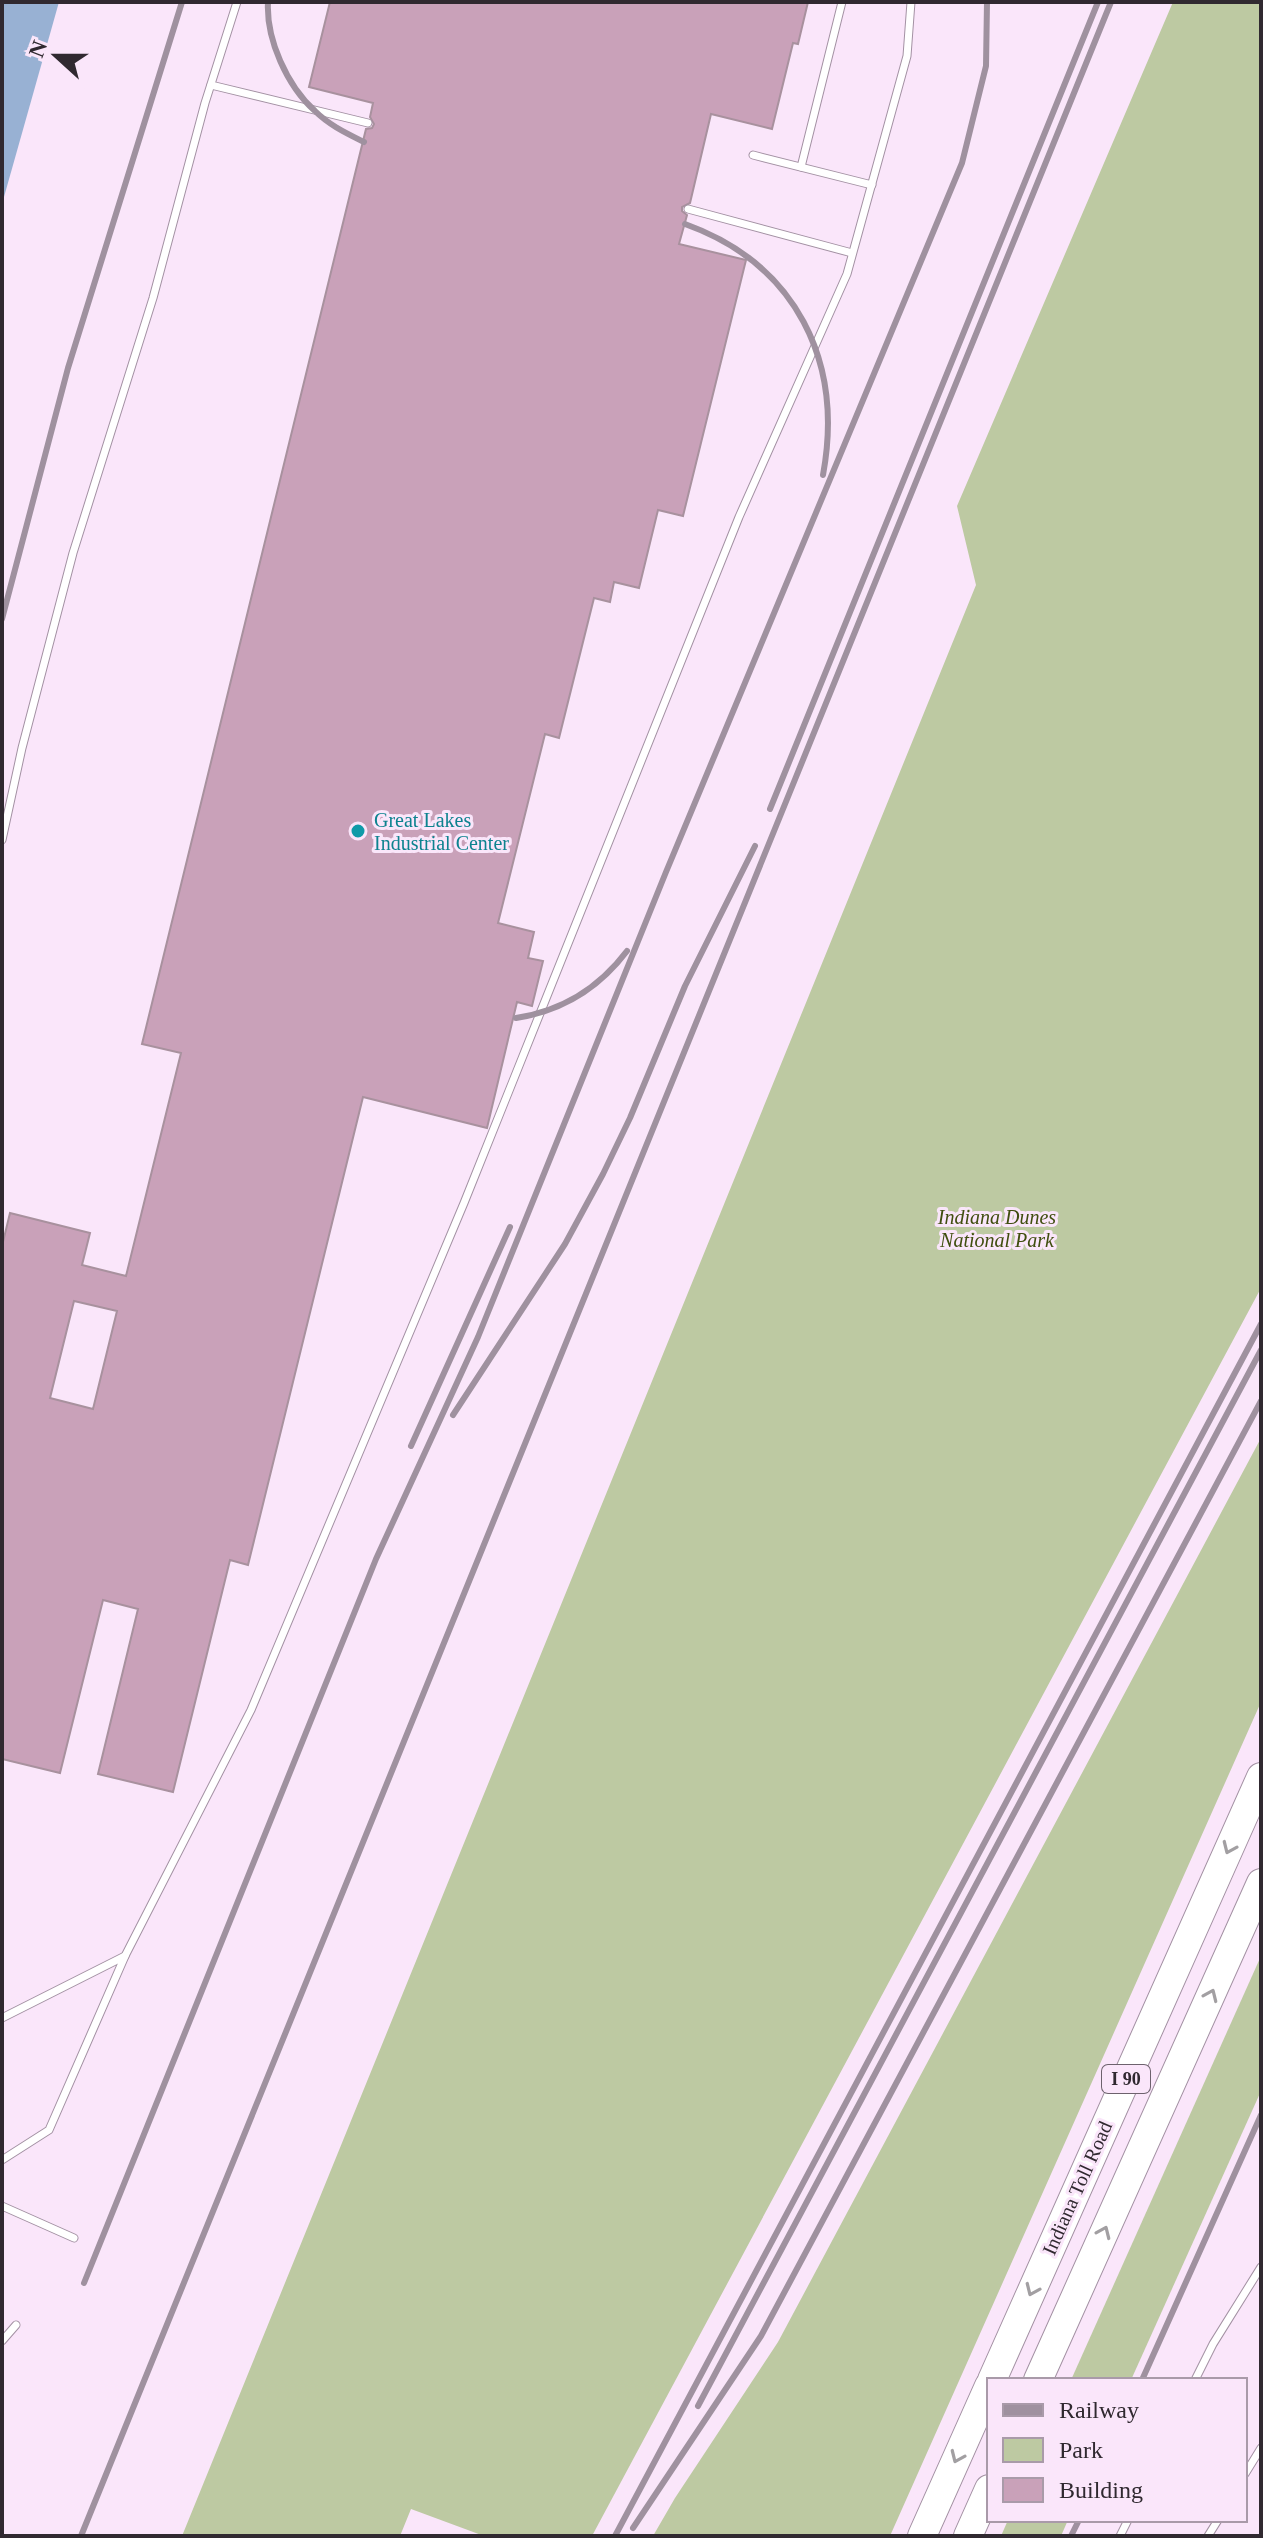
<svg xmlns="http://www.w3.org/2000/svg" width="1263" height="2538" font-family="Georgia,serif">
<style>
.green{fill:#bdc9a2}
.water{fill:#98b1d3}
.building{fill:#c9a1b9;stroke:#a8919e;stroke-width:2;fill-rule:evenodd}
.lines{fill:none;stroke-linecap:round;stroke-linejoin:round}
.service-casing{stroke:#a391a3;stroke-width:9}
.motorway-casing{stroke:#a391a3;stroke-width:30}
.service{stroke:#fff;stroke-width:7}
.motorway{stroke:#fff;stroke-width:28}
.rail{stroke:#9f919f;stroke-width:6}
.oneway{stroke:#a29fa2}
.culture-dot{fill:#0f9aa8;stroke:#fae6fa;stroke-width:3}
.labels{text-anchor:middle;stroke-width:6;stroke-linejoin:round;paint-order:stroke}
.shield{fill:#fae6fa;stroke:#6d626d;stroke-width:2}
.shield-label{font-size:18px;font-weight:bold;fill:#302930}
.culture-label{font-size:20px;fill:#0d838f;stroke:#fae6fa;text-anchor:start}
.park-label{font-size:20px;font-style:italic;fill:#404e0f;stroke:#fae6fa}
.street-label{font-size:20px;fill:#302930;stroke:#fae6fa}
</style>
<rect width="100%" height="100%" fill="#fae6fa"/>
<g class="green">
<path d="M 1173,2 L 1261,2 L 1261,1288 L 592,2536 L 484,2536 L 411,2509 L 400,2536 L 182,2536 L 976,585 L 957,506 Z"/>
<path d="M 1261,1438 L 1261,1702 L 890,2536 L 653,2536 L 675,2498 L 778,2342 Z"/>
<path d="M 1261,1956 L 1261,2091 L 1131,2380 L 1071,2380 Z"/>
<path d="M 1008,2520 L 1068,2520 L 1061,2536 L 1001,2536 Z"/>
</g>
<path class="water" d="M 3,2 L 59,2 L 2,204 L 2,6 Z"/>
<path class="building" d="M 330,2 L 808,2 L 798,44 L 793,43 L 772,129 L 711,114 L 690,203 L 682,207 L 682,211 L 687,215 L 679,244 L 746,260 L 683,516 L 658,510 L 639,588 L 614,582 L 610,602 L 594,598 L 559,738 L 545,734 L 498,923 L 534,932 L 528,958 L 543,961 L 532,1006 L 517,1002 L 487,1128 L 363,1097 L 248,1565 L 230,1560 L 173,1792 L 98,1774 L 138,1609 L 103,1600 L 60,1773 L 2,1759 L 2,1246 L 10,1213 L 90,1233 L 82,1265 L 126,1276 L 181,1053 L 142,1044 L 366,129 L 372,128 L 374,124 L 370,117 L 373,103 L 309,87 ZM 74,1301 L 117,1311 L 93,1409 L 50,1398 Z"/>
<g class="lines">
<g class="service-casing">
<g id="service">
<path d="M 211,85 L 368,123"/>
<path d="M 753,155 L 872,185"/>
<path d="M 801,167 L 842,2"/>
<path d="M 688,209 L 852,253"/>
<path d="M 2,840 L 22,748 L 73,553 L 153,298 L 205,103 L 237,2"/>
<path d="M 2,2018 L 125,1956 L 251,1710 L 464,1203 L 739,517 L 847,274 L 907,56 L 911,2"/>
<path d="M 2,2160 L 49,2130 L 125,1956"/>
<path d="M 2,2206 L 74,2238"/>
<path d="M 2,2341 L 16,2325"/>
<path d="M 1195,2380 L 1213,2344 L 1261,2267"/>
<path d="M 1245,2474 L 1261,2448"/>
<path d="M 1120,2536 L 1128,2520"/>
<path d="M 1208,2536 L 1218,2520"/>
</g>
</g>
<g class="motorway-casing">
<g id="motorway">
<path d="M 992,2380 L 1261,1777"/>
<path d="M 1038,2380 L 1261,1883"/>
<path d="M 922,2536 L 989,2386"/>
<path d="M 968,2536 L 989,2489"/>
</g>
</g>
<use href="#service" class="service"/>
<use href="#motorway" class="motorway"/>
<g class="rail">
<path d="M 268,2 C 266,39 287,86 315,111 C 329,125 346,133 364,142"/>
<path d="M 685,224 C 796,264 844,361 823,475"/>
<path d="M 2,619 L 68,368 L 182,2"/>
<path d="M 770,809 L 1098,2"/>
<path d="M 516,1018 C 562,1011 599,988 627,951"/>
<path d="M 453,1415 L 565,1244 L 603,1174 L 630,1118 L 685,986 L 755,846"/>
<path d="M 411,1446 L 510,1227"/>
<path d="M 84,2283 L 376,1559 L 478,1337 L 666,872 L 962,163 L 986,66 L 987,2"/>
<path d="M 1142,2380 L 1261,2115"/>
<path d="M 698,2406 L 1261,1350"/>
<path d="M 633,2528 L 761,2336 L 1261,1401"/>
<path d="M 81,2536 L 1111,2"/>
<path d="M 615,2536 L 1261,1324"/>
<path d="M 1071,2536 L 1079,2520"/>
</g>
</g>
<defs><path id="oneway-chevron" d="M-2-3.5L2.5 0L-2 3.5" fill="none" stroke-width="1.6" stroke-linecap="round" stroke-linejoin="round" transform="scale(2)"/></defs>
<g class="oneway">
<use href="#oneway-chevron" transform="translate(1229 1848) rotate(114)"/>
<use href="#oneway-chevron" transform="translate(1211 1995) rotate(-66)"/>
<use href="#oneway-chevron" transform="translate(1104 2232) rotate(-66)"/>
<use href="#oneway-chevron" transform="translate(1032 2290) rotate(114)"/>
<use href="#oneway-chevron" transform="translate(957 2457) rotate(114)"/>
</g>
<circle class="culture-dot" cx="358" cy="831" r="8"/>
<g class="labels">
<rect class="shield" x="1102" y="2065" width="48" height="28" rx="6"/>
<g class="shield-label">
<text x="1126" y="2085">I 90</text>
</g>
<g class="culture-label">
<text x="374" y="827">Great Lakes<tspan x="374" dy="23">Industrial Center</tspan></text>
</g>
<g class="park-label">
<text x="997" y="1224">Indiana Dunes<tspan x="997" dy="23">National Park</tspan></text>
</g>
<g class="street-label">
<text transform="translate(1077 2188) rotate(-66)" y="7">Indiana Toll Road</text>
</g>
</g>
<rect width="1263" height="2538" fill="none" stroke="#302930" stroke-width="8"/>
<rect x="987" y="2378" width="260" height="144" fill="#fae6fa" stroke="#a99aa9" stroke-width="2"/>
<rect x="1003" y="2404" width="40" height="12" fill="#9f919f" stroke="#a99aa9" stroke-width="2"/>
<text x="1059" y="2418" font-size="24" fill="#302930">Railway</text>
<rect x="1003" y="2438" width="40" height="24" fill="#bdc9a2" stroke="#a99aa9" stroke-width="2"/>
<text x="1059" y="2458" font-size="24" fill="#302930">Park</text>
<rect x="1003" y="2478" width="40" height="24" fill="#c9a1b9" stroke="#a99aa9" stroke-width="2"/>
<text x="1059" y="2498" font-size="24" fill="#302930">Building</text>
<g transform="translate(56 56) rotate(291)" stroke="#fae6fa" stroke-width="6" paint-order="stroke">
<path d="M0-6L14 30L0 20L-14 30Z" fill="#302930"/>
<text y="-12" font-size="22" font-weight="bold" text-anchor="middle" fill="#302930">N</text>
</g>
</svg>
